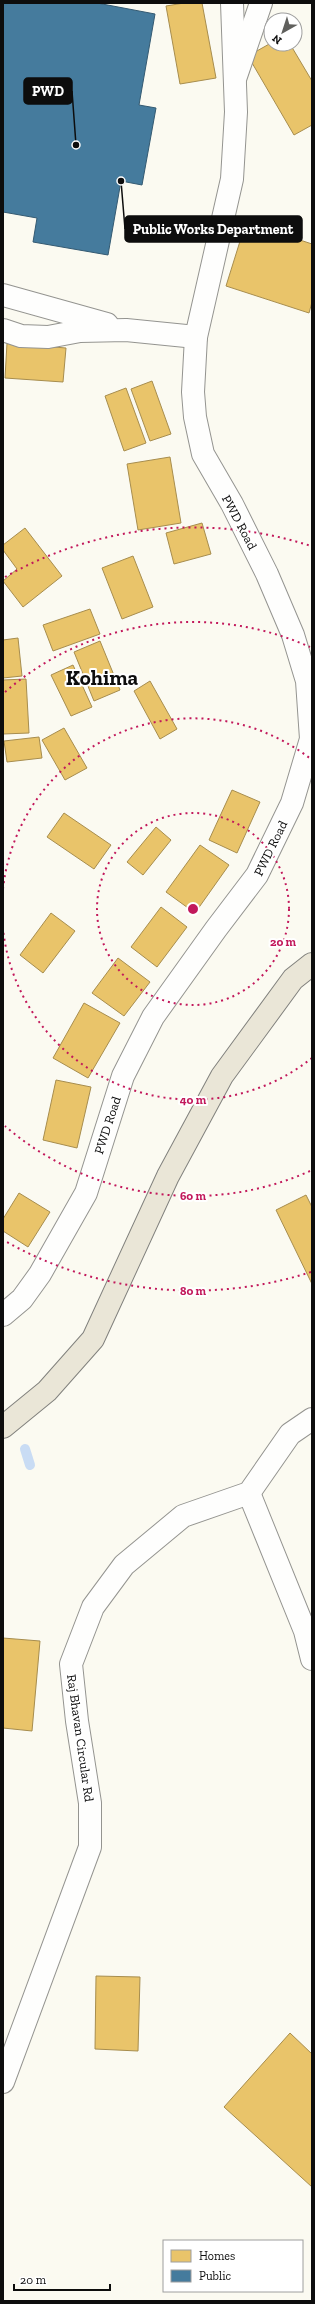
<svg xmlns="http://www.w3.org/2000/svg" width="315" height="2304" font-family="'Zilla Slab',serif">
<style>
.homes{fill:#e9c46a;stroke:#a78d4e}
.public{fill:#457b9d;stroke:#345a72}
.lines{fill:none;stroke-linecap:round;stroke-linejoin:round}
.stream{stroke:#c9dcf4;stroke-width:10}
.minor-casing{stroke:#949490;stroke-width:24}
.tertiary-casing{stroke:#949490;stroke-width:24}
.trunk-casing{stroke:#81817d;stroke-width:24}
.minor{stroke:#fefefd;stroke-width:22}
.tertiary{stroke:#fefefd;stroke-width:22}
.trunk{stroke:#eae6d7;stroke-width:22}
.ring{fill:none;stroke:#c2185b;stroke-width:2;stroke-dasharray:2 4}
.labels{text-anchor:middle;stroke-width:4;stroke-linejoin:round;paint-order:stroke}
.street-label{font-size:13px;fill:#0d0d0d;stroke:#fff}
.town-label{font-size:21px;font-weight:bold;fill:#0d0d0d;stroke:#fff}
.centre{fill:#c2185b;stroke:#fff;stroke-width:2}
.ring-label{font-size:12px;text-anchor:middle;font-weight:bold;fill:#c2185b;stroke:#fff;stroke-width:4;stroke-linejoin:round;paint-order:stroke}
.leader{fill:none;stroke:#0d0d0d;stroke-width:1.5}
.callout-dot{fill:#0d0d0d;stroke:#fff;stroke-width:1.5}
.callout{fill:#0d0d0d;stroke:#0d0d0d;stroke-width:1.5}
.callout-label{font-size:14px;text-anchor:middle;font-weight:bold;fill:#fff}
</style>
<rect width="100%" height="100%" fill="#fbfaf1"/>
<g class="homes">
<path d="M 184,3 L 202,3 L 216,78 L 180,84 L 166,6 Z"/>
<path d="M 271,43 L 290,44 L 312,81 L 312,125 L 294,135 L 248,56 Z"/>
<path d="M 246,222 L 312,244 L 312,302 L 309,313 L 226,286 Z"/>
<path d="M 7,343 L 66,348 L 63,382 L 5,378 Z"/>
<path d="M 152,381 L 171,434 L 150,441 L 131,389 Z"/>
<path d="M 126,388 L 146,443 L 124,451 L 105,396 Z"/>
<path d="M 170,457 L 181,523 L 138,530 L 127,464 Z"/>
<path d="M 202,523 L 211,554 L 174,564 L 166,533 Z"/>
<path d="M 25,528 L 62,576 L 23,607 L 3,581 L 17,569 L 3,550 L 3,545 Z"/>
<path d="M 133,556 L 153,607 L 122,619 L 102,568 Z"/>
<path d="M 90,609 L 100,634 L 53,651 L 43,625 Z"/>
<path d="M 18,638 L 22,676 L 3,678 L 3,640 Z"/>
<path d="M 100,641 L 120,690 L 94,701 L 74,652 Z"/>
<path d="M 73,665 L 92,707 L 71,716 L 51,675 Z"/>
<path d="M 26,679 L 29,733 L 3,734 L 3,680 Z"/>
<path d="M 150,681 L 177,729 L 160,739 L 134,691 Z"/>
<path d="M 64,728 L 87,768 L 65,780 L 42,740 Z"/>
<path d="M 39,737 L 42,758 L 7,762 L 4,741 Z"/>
<path d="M 232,790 L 260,802 L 237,853 L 209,840 Z"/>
<path d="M 64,813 L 111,845 L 94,869 L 47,837 Z"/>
<path d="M 156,827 L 171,840 L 143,875 L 127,862 Z"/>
<path d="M 200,845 L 229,865 L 195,913 L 166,892 Z"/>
<path d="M 161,907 L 187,927 L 157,967 L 131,947 Z"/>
<path d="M 51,913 L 75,931 L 43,973 L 20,955 Z"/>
<path d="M 118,958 L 150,982 L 124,1016 L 92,993 Z"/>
<path d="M 84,1003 L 120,1023 L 88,1078 L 53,1058 Z"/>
<path d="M 56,1080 L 91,1087 L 77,1148 L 43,1140 Z"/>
<path d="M 19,1193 L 50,1212 L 28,1247 L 3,1231 L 3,1219 Z"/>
<path d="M 306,1195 L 312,1207 L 312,1284 L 276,1210 Z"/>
<path d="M 3,1638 L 40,1641 L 32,1731 L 3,1728 Z"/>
<path d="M 96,1976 L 140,1977 L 138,2051 L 95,2049 Z"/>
<path d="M 290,2033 L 312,2054 L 312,2187 L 224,2107 Z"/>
</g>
<path class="public" d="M 3,3 L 97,3 L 155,14 L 139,105 L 156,108 L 142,185 L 121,181 L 108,255 L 33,242 L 37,218 L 3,212 Z"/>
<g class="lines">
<path class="stream" d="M 25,1449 L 30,1465"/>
<g class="minor-casing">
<g id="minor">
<path d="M 235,79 L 261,3"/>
<path d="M 3,295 L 107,324"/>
<path d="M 3,330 L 21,336 L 48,337 L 80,331 L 126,330 L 196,337"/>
<path d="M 249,1493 L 305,1631 L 312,1659"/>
<path d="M 3,2082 L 90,1847 L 90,1803 L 77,1721 L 71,1664 L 93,1607 L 124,1565 L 183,1516 L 249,1493 L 290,1434 L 312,1419"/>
</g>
</g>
<g class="tertiary-casing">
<path id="tertiary" d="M 3,1315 L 22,1299 L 40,1274 L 86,1193 L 123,1076 L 153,1017 L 216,929 L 257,875 L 292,803 L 311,739 L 307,681 L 293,635 L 267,574 L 232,504 L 203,454 L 195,417 L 193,392 L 196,337 L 232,179 L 236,112 L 232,3"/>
</g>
<g class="trunk-casing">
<path id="trunk" d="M 3,1427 L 47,1391 L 93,1339 L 168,1176 L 222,1076 L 293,979 L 312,964"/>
</g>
<use href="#minor" class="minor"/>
<use href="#tertiary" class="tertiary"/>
<use href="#trunk" class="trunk"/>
</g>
<g class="ring">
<circle cx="193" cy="909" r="96"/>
<path d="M312 1058A191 191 0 0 1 3 929M3 889A191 191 0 0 1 312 760"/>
<path d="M310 1171A287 287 0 0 1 5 1126M5 692A287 287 0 0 1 310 647"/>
<path d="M311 1272A382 382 0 0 1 5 1241M5 577A382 382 0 0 1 311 546"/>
</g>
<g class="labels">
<g class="street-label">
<text transform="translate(240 522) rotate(62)" y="5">PWD Road</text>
<text transform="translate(270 848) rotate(-64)" y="5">PWD Road</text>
<text transform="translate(107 1125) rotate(-72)" y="5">PWD Road</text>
<text transform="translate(81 1738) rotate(82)" y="5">Raj Bhavan Circular Rd</text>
</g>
<g class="town-label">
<text x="102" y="685">Kohima</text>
</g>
</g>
<circle cx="193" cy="909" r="6" class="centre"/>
<g class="ring-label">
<text x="283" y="946">20 m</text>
<text x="193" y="1104">40 m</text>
<text x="193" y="1200">60 m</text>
<text x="193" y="1295">80 m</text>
</g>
<path class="leader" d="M76 145L72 91M121 181L125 229"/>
<g class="callout-dot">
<circle cx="76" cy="145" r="4"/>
<circle cx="121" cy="181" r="4"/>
</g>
<g class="callout">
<rect x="24" y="78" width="48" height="26" rx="4"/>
<rect x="125" y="216" width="177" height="26" rx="4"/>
</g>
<g class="callout-label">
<text x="48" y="96">PWD</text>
<text x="213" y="234">Public Works Department</text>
</g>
<rect width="315" height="2304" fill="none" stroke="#0d0d0d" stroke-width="8"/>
<rect x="163" y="2240" width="140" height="52" fill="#ffffff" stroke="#9e9e9e"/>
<rect x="171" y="2250" width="20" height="12" fill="#e9c46a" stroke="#9e9e9e"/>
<text x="199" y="2260" font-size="12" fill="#0d0d0d">Homes</text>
<rect x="171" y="2270" width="20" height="12" fill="#457b9d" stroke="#9e9e9e"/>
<text x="199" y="2280" font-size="12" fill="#0d0d0d">Public</text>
<g transform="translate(283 32) rotate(219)"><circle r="19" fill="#ffffff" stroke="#9e9e9e"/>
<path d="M0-3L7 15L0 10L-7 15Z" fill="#60605d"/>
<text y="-6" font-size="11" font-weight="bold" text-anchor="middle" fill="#0d0d0d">N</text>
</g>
<path d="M14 2284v6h96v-6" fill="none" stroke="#0d0d0d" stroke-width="2"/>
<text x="20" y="2284" font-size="12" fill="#0d0d0d" stroke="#ffffff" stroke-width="3" paint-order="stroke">20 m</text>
</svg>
